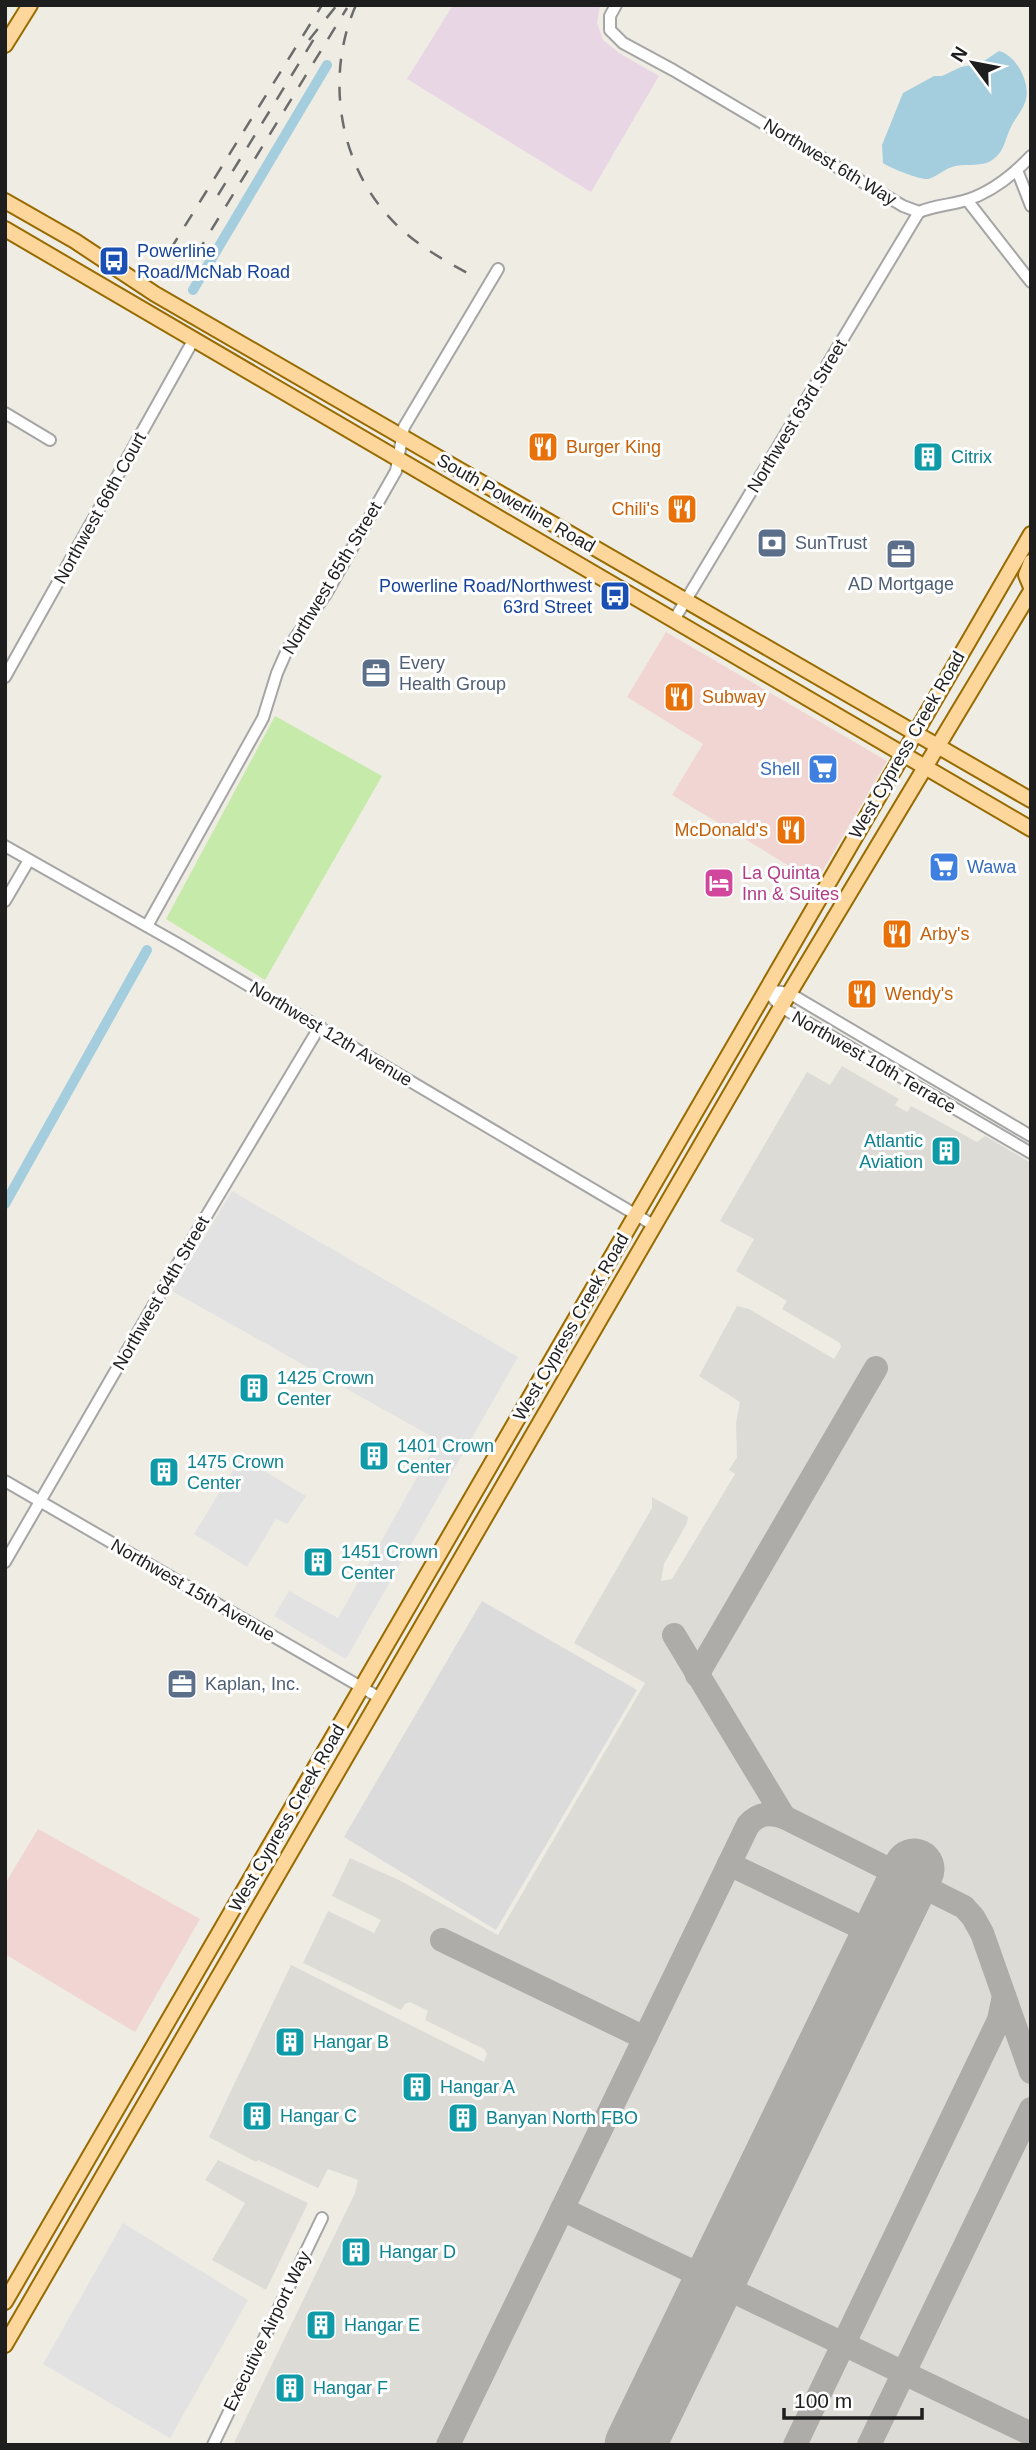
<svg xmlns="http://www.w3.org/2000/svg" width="1036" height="2450" font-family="Helvetica,sans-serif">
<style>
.residential{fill:#dcdbdb}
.commercial{fill:#f0d5d3}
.industrial{fill:#e8d6e4}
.airport{fill:#dddbd5}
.grass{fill:#c6eaa9}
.parking{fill:#e2e2e2}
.water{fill:#a4cedd}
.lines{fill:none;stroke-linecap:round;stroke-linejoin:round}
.canal{stroke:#a4cedd;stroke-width:10}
.taxiway{stroke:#aeaca8;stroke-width:24}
.runway{stroke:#aeaca8;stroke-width:61}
.minor-casing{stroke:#a5a5a5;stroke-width:14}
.major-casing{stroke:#986b00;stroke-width:18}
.minor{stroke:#fff;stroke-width:10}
.major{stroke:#fdd69b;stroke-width:14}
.rail{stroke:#6c6c6c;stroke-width:2.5;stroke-dasharray:14 14;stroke-linecap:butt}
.labels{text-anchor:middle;stroke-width:6;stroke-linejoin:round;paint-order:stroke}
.street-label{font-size:18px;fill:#1e1e1e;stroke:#fff}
.transit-label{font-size:18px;fill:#164399;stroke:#fff;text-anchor:start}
.food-label{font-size:18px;fill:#c56008;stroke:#fff;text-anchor:start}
.culture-label{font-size:18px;fill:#0d838f;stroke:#fff;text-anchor:start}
.service-label{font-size:18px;fill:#4e5e75;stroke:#fff;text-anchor:start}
.shop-label{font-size:18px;fill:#366cbe;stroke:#fff;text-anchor:end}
.hotel-label{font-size:18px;fill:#b23c85;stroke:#fff;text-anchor:start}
</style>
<rect width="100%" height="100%" fill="#efece4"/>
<path class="residential" d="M 482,1601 L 637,1690 L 496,1930 L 344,1837 Z"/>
<g class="commercial">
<path d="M 666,632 L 887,761 L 816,882 L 672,795 L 703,744 L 627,697 Z"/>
<path d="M 38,1829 L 200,1919 L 135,2032 L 5,1954 L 5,1884 Z"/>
</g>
<path class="industrial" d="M 453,5 L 600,5 L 597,23 L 603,40 L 619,53 L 659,76 L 591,192 L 407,79 Z"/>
<g class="airport">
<path d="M 842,1066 L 899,1099 L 895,1105 L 907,1112 L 911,1106 L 977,1142 L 985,1136 L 1031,1163 L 1031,2445 L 233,2445 L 355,2193 L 358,2180 L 328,2169 L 318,2188 L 258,2160 L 256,2162 L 209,2137 L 291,1965 L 484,2062 L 487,2054 L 484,2049 L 425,2020 L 428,2011 L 410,2002 L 405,2004 L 401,2010 L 303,1963 L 328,1911 L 374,1933 L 381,1920 L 332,1896 L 350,1858 L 401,1881 L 498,1935 L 645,1683 L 574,1643 L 652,1508 L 652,1497 L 688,1517 L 687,1523 L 664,1564 L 661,1581 L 672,1579 L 735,1474 L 729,1470 L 737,1457 L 736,1423 L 740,1402 L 699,1376 L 737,1306 L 749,1309 L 834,1359 L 841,1347 L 840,1343 L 782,1309 L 787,1301 L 736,1271 L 754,1239 L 720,1221 L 807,1072 L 830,1085 Z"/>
<path d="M 218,2160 L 308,2203 L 266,2290 L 212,2260 L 245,2203 L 205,2180 Z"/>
</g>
<path class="grass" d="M 275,716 L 382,776 L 265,980 L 166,919 Z"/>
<g class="parking">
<path d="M 232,1191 L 518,1357 L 346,1659 L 274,1616 L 289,1591 L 338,1618 L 438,1440 L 172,1291 Z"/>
<path d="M 241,1457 L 306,1496 L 287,1524 L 276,1519 L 247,1567 L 194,1534 Z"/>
<path d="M 123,2223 L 248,2300 L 170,2438 L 43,2364 Z"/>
</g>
<path class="water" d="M 999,51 C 1016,55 1030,82 1026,99 C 1024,109 1015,118 1011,127 C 1004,141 1005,153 989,162 C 977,167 963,163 952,167 C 944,169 937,177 928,179 C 920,180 890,168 883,163 L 882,145 L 903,93 L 934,76 L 942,76 L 961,67 L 981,63 Z"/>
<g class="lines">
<g class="canal">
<path d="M 193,290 L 327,65"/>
<path d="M 5,1204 L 147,950"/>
</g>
<g class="taxiway">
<path d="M 674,1635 L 784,1817"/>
<path d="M 697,1675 L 876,1368"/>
<path d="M 729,1864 L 881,1937"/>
<path d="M 442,1940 L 645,2038"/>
<path d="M 562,2209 L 1031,2434"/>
<path d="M 448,2445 L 748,1825 C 758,1813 769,1812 784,1817 L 964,1907 L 973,1917 L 982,1933 L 1031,2072"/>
<path d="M 795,2445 L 999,2020 L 1004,1996"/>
<path d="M 869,2445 L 1031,2109"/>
</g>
<path class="runway" d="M 635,2445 L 914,1869"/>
<g class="minor-casing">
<g id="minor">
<path d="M 616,5 L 610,16 L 610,30 L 623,43 L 673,70 L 903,206 L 919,212 C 935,205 951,205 967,200 C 991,192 1014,174 1031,156"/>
<path d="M 1017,170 L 1031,206"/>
<path d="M 967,200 L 1031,282"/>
<path d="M 5,413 L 50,440"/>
<path d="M 674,620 L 919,212"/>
<path d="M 5,677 L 194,339"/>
<path d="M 5,846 L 180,945 L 655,1226"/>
<path d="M 5,901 L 29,860"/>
<path d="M 147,926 L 263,718 L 277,673 L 288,648 L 326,594 L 396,471 L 404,427 L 498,269"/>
<path d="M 766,990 L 781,1007 L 1031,1153"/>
<path d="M 766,990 L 789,993 L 1031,1136"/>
<path d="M 5,1481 L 380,1698"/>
<path d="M 5,1562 L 171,1275 L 320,1026"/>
<path d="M 213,2445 L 322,2218"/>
</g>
</g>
<g class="major-casing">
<g id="major">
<path d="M 5,45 L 30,5"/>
<path d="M 5,201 L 75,241 L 155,294 L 1031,800"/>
<path d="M 5,229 L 1031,829"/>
<path d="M 1031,562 L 1026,575 L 1031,587"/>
<path d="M 5,2302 L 1031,534"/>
<path d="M 5,2345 L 781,1007 L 1031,591"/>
</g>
</g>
<use href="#minor" class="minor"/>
<use href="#major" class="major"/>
<g class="rail">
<path d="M 356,5 C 323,79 340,174 401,229 C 424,250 451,264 478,279"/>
<path d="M 309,40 L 337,5"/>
<path d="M 218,195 L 317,34"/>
<path d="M 170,250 L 322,5"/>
<path d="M 182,278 L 347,8"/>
</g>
</g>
<defs>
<g id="bus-square" transform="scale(1.575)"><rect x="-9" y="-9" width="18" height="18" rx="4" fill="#1a4fb4" stroke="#fff"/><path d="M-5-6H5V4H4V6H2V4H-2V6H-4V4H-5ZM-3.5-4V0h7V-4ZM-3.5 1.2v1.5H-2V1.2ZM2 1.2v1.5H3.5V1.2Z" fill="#fff"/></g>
<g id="restaurant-square" transform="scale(1.575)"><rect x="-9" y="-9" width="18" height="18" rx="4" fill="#e8710a" stroke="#fff"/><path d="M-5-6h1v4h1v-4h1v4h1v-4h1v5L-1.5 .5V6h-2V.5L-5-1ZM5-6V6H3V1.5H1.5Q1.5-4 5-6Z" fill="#fff"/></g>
<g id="building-square" transform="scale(1.575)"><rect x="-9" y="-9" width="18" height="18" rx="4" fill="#0f9aa8" stroke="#fff"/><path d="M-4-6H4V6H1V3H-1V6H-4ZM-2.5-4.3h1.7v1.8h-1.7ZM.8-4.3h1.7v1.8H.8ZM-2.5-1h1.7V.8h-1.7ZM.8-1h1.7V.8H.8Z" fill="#fff"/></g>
<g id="bank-square" transform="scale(1.575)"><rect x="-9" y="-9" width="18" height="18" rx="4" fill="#5c6f8a" stroke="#fff"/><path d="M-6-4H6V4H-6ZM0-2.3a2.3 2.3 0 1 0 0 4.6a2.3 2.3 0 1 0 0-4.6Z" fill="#fff"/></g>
<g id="office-square" transform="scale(1.575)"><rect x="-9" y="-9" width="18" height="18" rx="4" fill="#5c6f8a" stroke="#fff"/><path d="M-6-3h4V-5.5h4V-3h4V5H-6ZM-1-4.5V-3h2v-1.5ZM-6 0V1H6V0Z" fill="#fff"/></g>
<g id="supermarket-square" transform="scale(1.575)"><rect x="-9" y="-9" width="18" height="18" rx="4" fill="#3f7fe0" stroke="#fff"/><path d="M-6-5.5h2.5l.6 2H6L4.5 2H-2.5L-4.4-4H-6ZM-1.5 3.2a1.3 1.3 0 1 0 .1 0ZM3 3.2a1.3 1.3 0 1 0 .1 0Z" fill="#fff"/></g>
<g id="hotel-square" transform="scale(1.575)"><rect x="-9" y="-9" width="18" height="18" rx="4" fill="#d1479c" stroke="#fff"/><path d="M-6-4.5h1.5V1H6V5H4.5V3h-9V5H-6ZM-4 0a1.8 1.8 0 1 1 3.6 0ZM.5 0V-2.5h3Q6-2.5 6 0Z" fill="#fff"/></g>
</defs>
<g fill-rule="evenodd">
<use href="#bus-square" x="114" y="261"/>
<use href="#restaurant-square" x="543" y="447"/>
<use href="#building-square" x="928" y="457"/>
<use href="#restaurant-square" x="682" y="509"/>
<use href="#bank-square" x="772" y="543"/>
<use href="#office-square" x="901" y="554"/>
<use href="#bus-square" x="615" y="596"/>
<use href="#office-square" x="376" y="673"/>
<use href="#restaurant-square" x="679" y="697"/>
<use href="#supermarket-square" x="823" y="769"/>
<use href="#restaurant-square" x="791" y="830"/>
<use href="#supermarket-square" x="944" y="867"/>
<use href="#hotel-square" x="719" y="883"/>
<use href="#restaurant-square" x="897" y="934"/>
<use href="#restaurant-square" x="862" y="994"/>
<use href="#building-square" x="946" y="1151"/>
<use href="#building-square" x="254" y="1388"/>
<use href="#building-square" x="374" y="1456"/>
<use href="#building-square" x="164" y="1472"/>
<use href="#building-square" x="318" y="1562"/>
<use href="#office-square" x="182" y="1684"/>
<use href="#building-square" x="290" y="2042"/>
<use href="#building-square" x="417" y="2087"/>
<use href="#building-square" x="257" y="2116"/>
<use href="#building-square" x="463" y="2118"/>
<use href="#building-square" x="356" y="2252"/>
<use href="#building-square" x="321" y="2325"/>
<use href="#building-square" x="290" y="2388"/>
</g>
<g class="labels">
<g class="street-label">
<text transform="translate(830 162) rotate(31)" y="6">Northwest 6th Way</text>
<text transform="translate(797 416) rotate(-59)" y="6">Northwest 63rd Street</text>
<text transform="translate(516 503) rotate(30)" y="6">South Powerline Road</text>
<text transform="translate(100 508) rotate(-61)" y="6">Northwest 66th Court</text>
<text transform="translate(332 578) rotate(-59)" y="6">Northwest 65th Street</text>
<text transform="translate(907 745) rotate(-60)" y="6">West Cypress Creek Road</text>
<text transform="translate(331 1034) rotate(31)" y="6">Northwest 12th Avenue</text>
<text transform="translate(874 1062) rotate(30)" y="6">Northwest 10th Terrace</text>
<text transform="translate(161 1293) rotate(-60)" y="6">Northwest 64th Street</text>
<text transform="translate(571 1327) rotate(-60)" y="6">West Cypress Creek Road</text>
<text transform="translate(193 1590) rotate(30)" y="6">Northwest 15th Avenue</text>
<text transform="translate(287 1818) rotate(-60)" y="6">West Cypress Creek Road</text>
<text transform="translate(267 2331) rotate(-64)" y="6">Executive Airport Way</text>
</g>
<g class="transit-label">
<text x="137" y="257">Powerline<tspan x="137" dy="21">Road/McNab Road</tspan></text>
<text x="592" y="592" text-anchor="end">Powerline Road/Northwest<tspan x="592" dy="21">63rd Street</tspan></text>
</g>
<g class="food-label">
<text x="566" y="453">Burger King</text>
<text x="659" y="515" text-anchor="end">Chili's</text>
<text x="702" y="703">Subway</text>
<text x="768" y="836" text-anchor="end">McDonald's</text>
<text x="920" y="940">Arby's</text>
<text x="885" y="1000">Wendy's</text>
</g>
<g class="culture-label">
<text x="951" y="463">Citrix</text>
<text x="923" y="1147" text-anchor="end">Atlantic<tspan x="923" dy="21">Aviation</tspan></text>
<text x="277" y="1384">1425 Crown<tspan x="277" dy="21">Center</tspan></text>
<text x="397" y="1452">1401 Crown<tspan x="397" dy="21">Center</tspan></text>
<text x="187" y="1468">1475 Crown<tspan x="187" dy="21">Center</tspan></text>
<text x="341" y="1558">1451 Crown<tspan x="341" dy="21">Center</tspan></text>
<text x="313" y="2048">Hangar B</text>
<text x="440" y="2093">Hangar A</text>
<text x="280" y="2122">Hangar C</text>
<text x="486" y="2124">Banyan North FBO</text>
<text x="379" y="2258">Hangar D</text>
<text x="344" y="2331">Hangar E</text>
<text x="313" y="2394">Hangar F</text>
</g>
<g class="service-label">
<text x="795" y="549">SunTrust</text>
<text x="901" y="590" text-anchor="middle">AD Mortgage</text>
<text x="399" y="669">Every<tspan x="399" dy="21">Health Group</tspan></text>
<text x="205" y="1690">Kaplan, Inc.</text>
</g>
<g class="shop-label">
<text x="800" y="775">Shell</text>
<text x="967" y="873" text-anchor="start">Wawa</text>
</g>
<g class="hotel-label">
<text x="742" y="879">La Quinta<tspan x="742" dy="21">Inn &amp; Suites</tspan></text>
</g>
</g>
<rect width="1036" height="2450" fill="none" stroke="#1e1e1e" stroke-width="14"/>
<g transform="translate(973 63) rotate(302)" stroke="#ffffff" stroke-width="5" paint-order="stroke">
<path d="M0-5L12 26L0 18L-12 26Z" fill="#1e1e1e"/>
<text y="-10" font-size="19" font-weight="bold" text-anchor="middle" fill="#1e1e1e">N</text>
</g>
<path d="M784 2408v10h138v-10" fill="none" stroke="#1e1e1e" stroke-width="3.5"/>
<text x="794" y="2408" font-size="21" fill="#1e1e1e" stroke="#ffffff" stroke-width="5" paint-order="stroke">100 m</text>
</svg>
